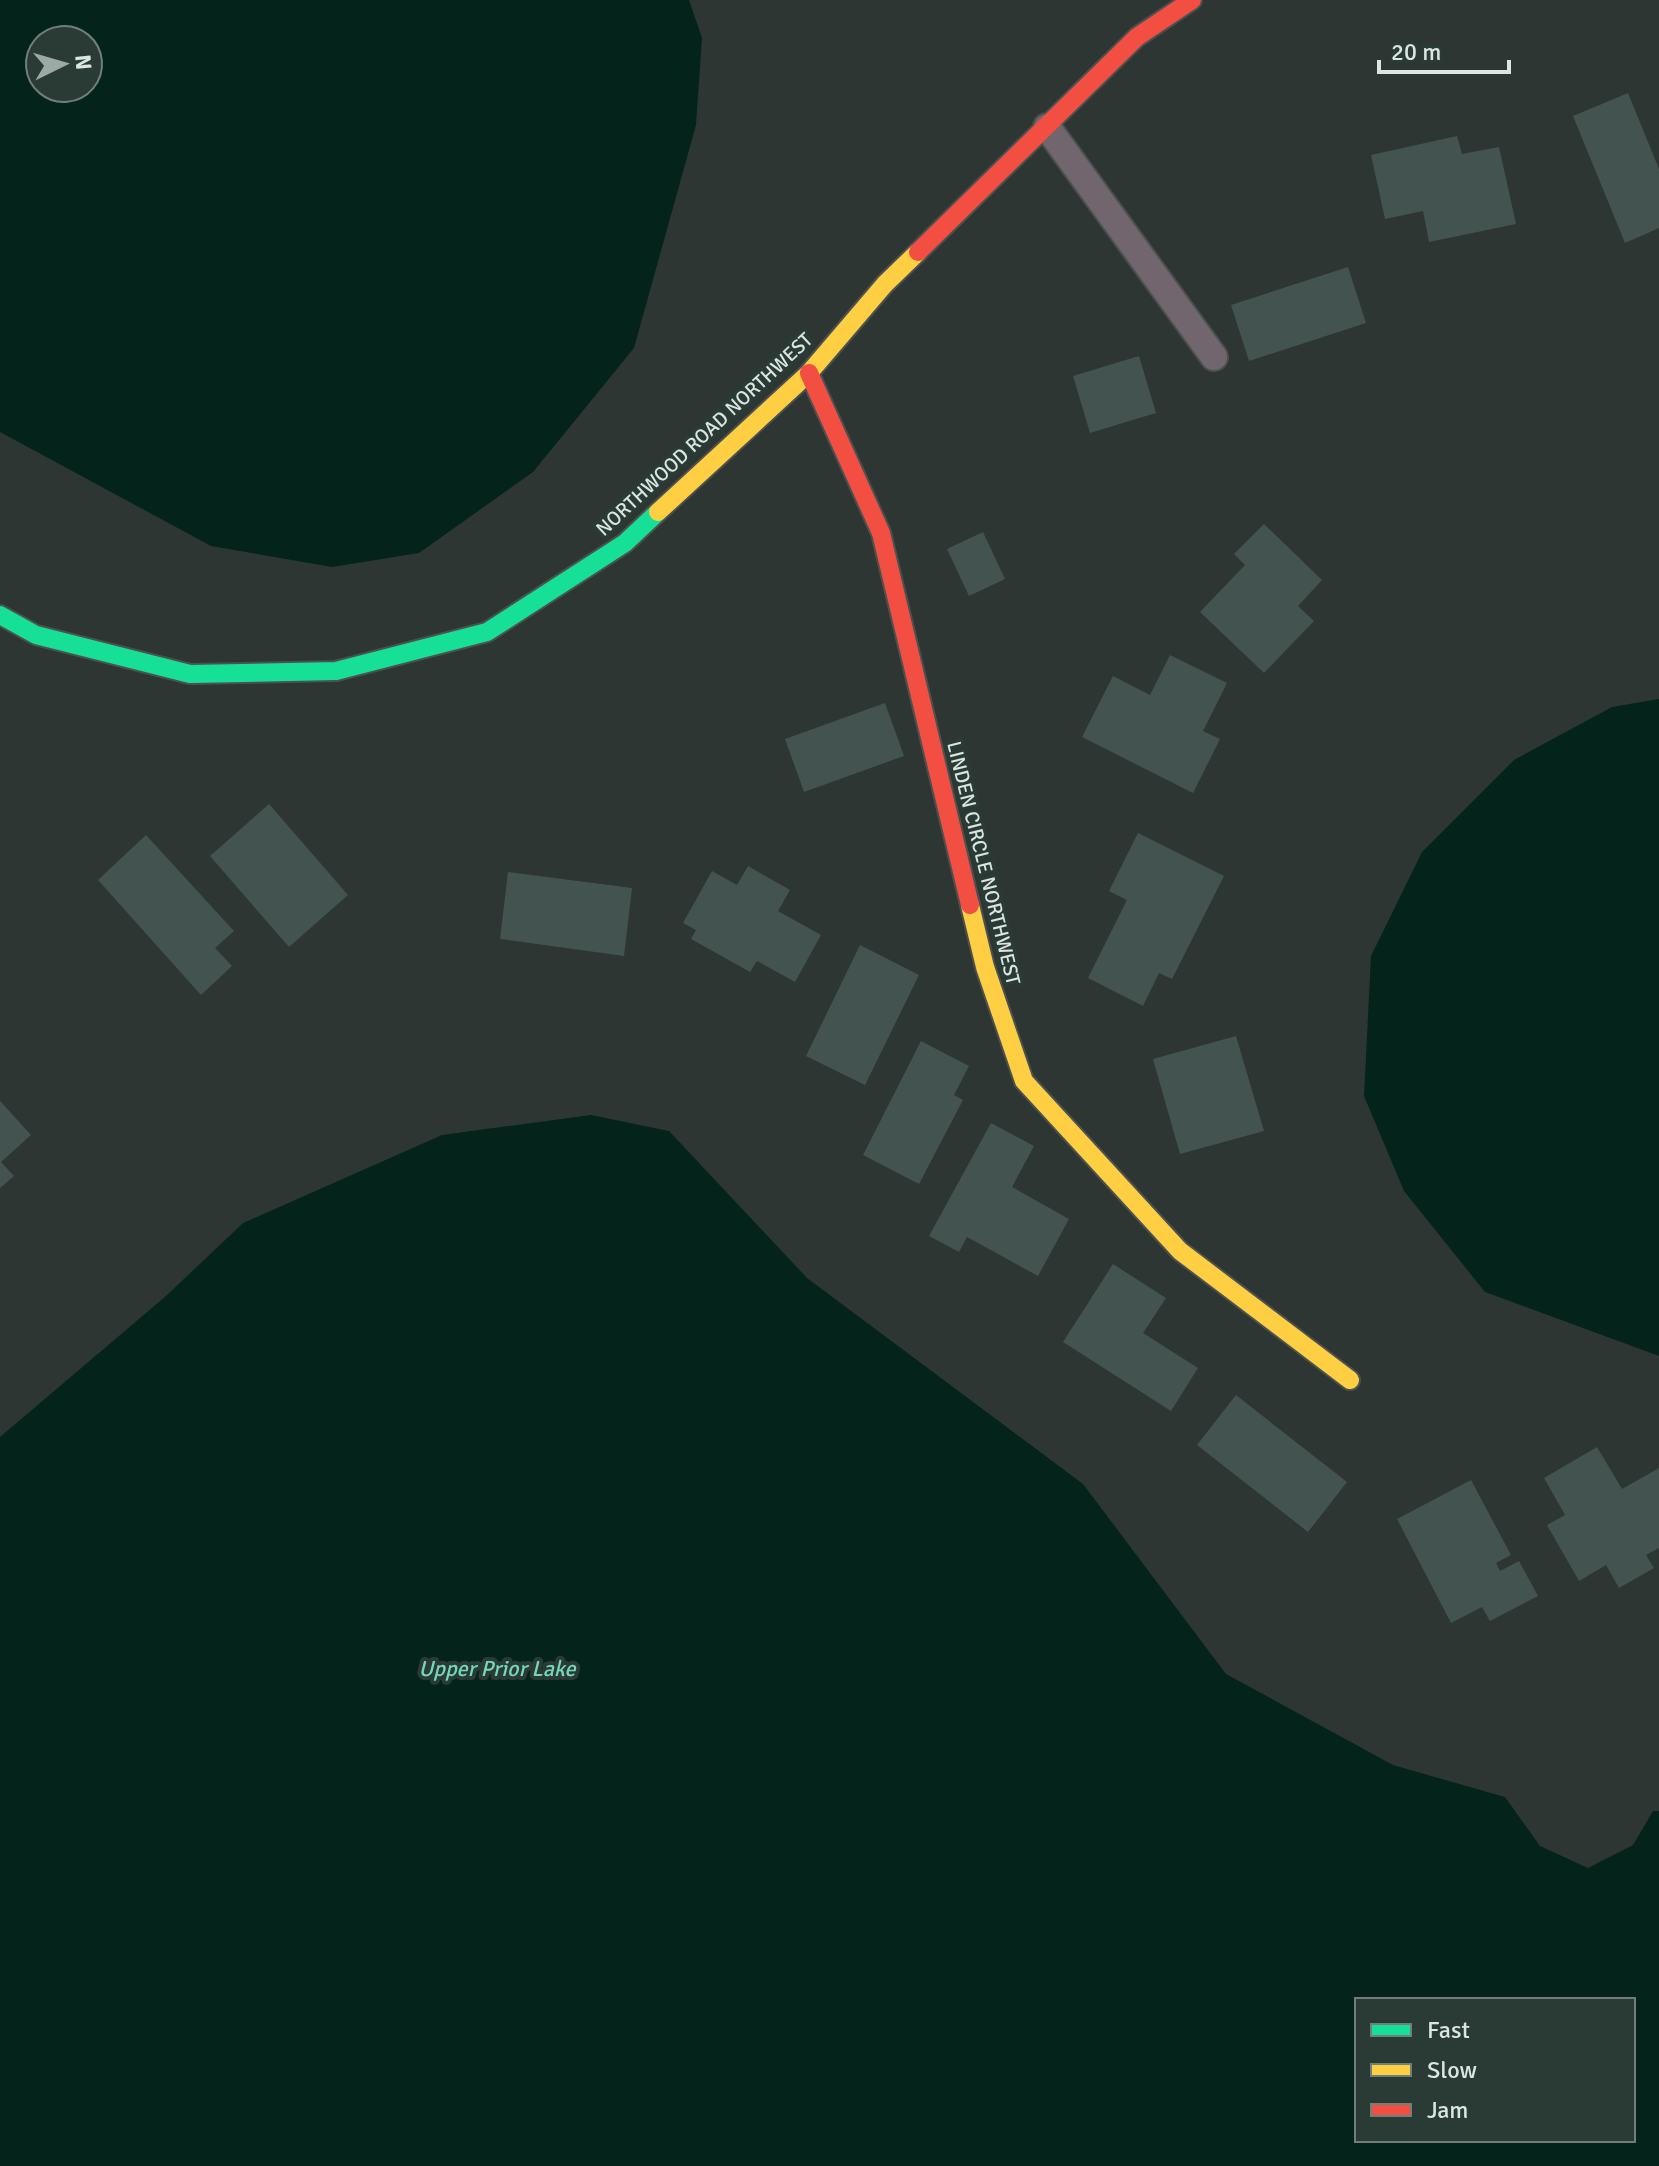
<svg xmlns="http://www.w3.org/2000/svg" width="1659" height="2166" font-family="Signika,sans-serif">
<style>
.water{fill:#04241b;fill-rule:evenodd}
.building{fill:#43534f}
.lines{fill:none;stroke-linecap:round;stroke-linejoin:round}
.lane-casing{stroke:#4b514f;stroke-width:30}
.fast-casing{stroke:#4b514f;stroke-width:22}
.slow-casing{stroke:#4b514f;stroke-width:22}
.jam-casing{stroke:#4b514f;stroke-width:22}
.lane{stroke:#71666e;stroke-width:26}
.fast{stroke:#16e098;stroke-width:18}
.slow{stroke:#ffcf43;stroke-width:18}
.jam{stroke:#f24e42;stroke-width:18}
.labels{text-anchor:middle;stroke-width:8;stroke-linejoin:round;paint-order:stroke}
.street-label{font-size:20px;fill:#dbe5e2;stroke:#2a3a34}
.water-label{font-size:22px;font-style:italic;fill:#74d7ba;stroke:#2a3a34}
</style>
<rect width="100%" height="100%" fill="#2e3633"/>
<g class="water">
<path d="M 0,0 L 689,0 L 702,38 L 696,125 L 634,348 L 533,472 L 419,553 L 332,567 L 211,546 L 0,432 ZM 40,40 L 88,40 L 88,88 L 40,88 Z"/>
<path d="M 1659,699 L 1659,1356 L 1485,1292 L 1404,1191 L 1364,1096 L 1371,956 L 1422,852 L 1514,760 L 1612,707 Z"/>
<path d="M 591,1115 L 669,1131 L 807,1278 L 1083,1484 L 1226,1674 L 1393,1765 L 1505,1797 L 1540,1846 L 1588,1868 L 1633,1845 L 1653,1811 L 1659,1811 L 1659,2166 L 0,2166 L 0,1437 L 166,1296 L 243,1223 L 442,1135 ZM 1633,2000 L 1633,2140 L 1357,2140 L 1357,2000 Z"/>
</g>
<g class="building">
<path d="M 1628,93 L 1659,169 L 1659,228 L 1625,243 L 1573,116 Z"/>
<path d="M 1457,136 L 1462,154 L 1499,147 L 1516,224 L 1429,242 L 1423,211 L 1385,219 L 1371,155 Z"/>
<path d="M 1348,267 L 1366,323 L 1249,361 L 1231,305 Z"/>
<path d="M 1139,356 L 1156,413 L 1090,433 L 1073,376 Z"/>
<path d="M 1264,524 L 1322,580 L 1298,606 L 1314,621 L 1264,673 L 1200,612 L 1245,565 L 1234,554 Z"/>
<path d="M 983,532 L 1005,579 L 969,596 L 947,549 Z"/>
<path d="M 1170,655 L 1227,683 L 1203,731 L 1220,739 L 1193,793 L 1082,737 L 1113,676 L 1150,695 Z"/>
<path d="M 885,703 L 904,756 L 804,792 L 785,739 Z"/>
<path d="M 269,804 L 348,895 L 289,947 L 210,856 Z"/>
<path d="M 1138,833 L 1224,876 L 1172,979 L 1159,973 L 1143,1006 L 1088,978 L 1127,900 L 1109,891 Z"/>
<path d="M 146,835 L 234,931 L 215,948 L 232,966 L 201,995 L 98,880 Z"/>
<path d="M 748,866 L 790,890 L 778,911 L 821,935 L 795,982 L 757,961 L 750,972 L 691,939 L 696,930 L 683,923 L 712,871 L 737,885 Z"/>
<path d="M 508,872 L 632,888 L 624,956 L 500,939 Z"/>
<path d="M 860,945 L 919,975 L 865,1085 L 806,1056 Z"/>
<path d="M 1236,1036 L 1264,1131 L 1180,1154 L 1153,1059 Z"/>
<path d="M 921,1041 L 969,1066 L 954,1095 L 963,1100 L 919,1184 L 863,1155 Z"/>
<path d="M 0,1101 L 31,1135 L 1,1162 L 14,1176 L 0,1188 Z"/>
<path d="M 991,1123 L 1034,1146 L 1012,1187 L 1069,1219 L 1038,1276 L 967,1237 L 959,1252 L 929,1236 Z"/>
<path d="M 1113,1264 L 1166,1298 L 1143,1333 L 1198,1368 L 1171,1411 L 1063,1342 Z"/>
<path d="M 1236,1395 L 1347,1482 L 1308,1532 L 1197,1445 Z"/>
<path d="M 1597,1447 L 1622,1489 L 1659,1468 L 1659,1548 L 1646,1555 L 1654,1568 L 1619,1588 L 1606,1565 L 1579,1581 L 1547,1525 L 1565,1515 L 1544,1478 Z"/>
<path d="M 1471,1480 L 1511,1555 L 1496,1563 L 1500,1571 L 1519,1561 L 1538,1596 L 1490,1621 L 1482,1607 L 1451,1623 L 1397,1519 Z"/>
</g>
<g class="lines">
<g class="lane-casing">
<path id="lane" d="M 1047,127 L 1214,357"/>
</g>
<g class="fast-casing">
<path id="fast" d="M 0,615 L 36,635 L 190,674 L 336,671 L 487,632 L 625,543 L 658,512"/>
</g>
<g class="slow-casing">
<g id="slow">
<path d="M 658,512 L 809,373 L 885,284 L 918,252"/>
<path d="M 970,905 L 985,967 L 1024,1081 L 1180,1251 L 1350,1380"/>
</g>
</g>
<g class="jam-casing">
<g id="jam">
<path d="M 918,252 L 1137,37 L 1192,0"/>
<path d="M 809,373 L 881,533 L 970,905"/>
</g>
</g>
<use href="#lane" class="lane"/>
<use href="#fast" class="fast"/>
<use href="#slow" class="slow"/>
<use href="#jam" class="jam"/>
</g>
<g class="labels">
<g class="street-label">
<text transform="translate(704 434) rotate(-43)" y="7">NORTHWOOD ROAD NORTHWEST</text>
<text transform="translate(984 863) rotate(76)" y="7">LINDEN CIRCLE NORTHWEST</text>
</g>
<g class="water-label">
<text x="497" y="1676">Upper Prior Lake</text>
</g>
</g>
<rect x="1355" y="1998" width="280" height="144" fill="#2a3a34" stroke="#717e7a" stroke-width="2"/>
<rect x="1371" y="2024" width="40" height="12" fill="#16e098" stroke="#717e7a" stroke-width="2"/>
<text x="1427" y="2038" font-size="24" fill="#dbe5e2">Fast</text>
<rect x="1371" y="2064" width="40" height="12" fill="#ffcf43" stroke="#717e7a" stroke-width="2"/>
<text x="1427" y="2078" font-size="24" fill="#dbe5e2">Slow</text>
<rect x="1371" y="2104" width="40" height="12" fill="#f24e42" stroke="#717e7a" stroke-width="2"/>
<text x="1427" y="2118" font-size="24" fill="#dbe5e2">Jam</text>
<g transform="translate(64 64) rotate(85)"><circle r="38" fill="#2a3a34" stroke="#717e7a" stroke-width="2"/>
<path d="M0-6L14 30L0 20L-14 30Z" fill="#9ea8a5"/>
<text y="-12" font-size="22" font-weight="bold" text-anchor="middle" fill="#dbe5e2">N</text>
</g>
<path d="M1379 60v12h130v-12" fill="none" stroke="#dbe5e2" stroke-width="4"/>
<text x="1391" y="60" font-size="24" fill="#dbe5e2" stroke="#2a3a34" stroke-width="6" paint-order="stroke">20 m</text>
</svg>
